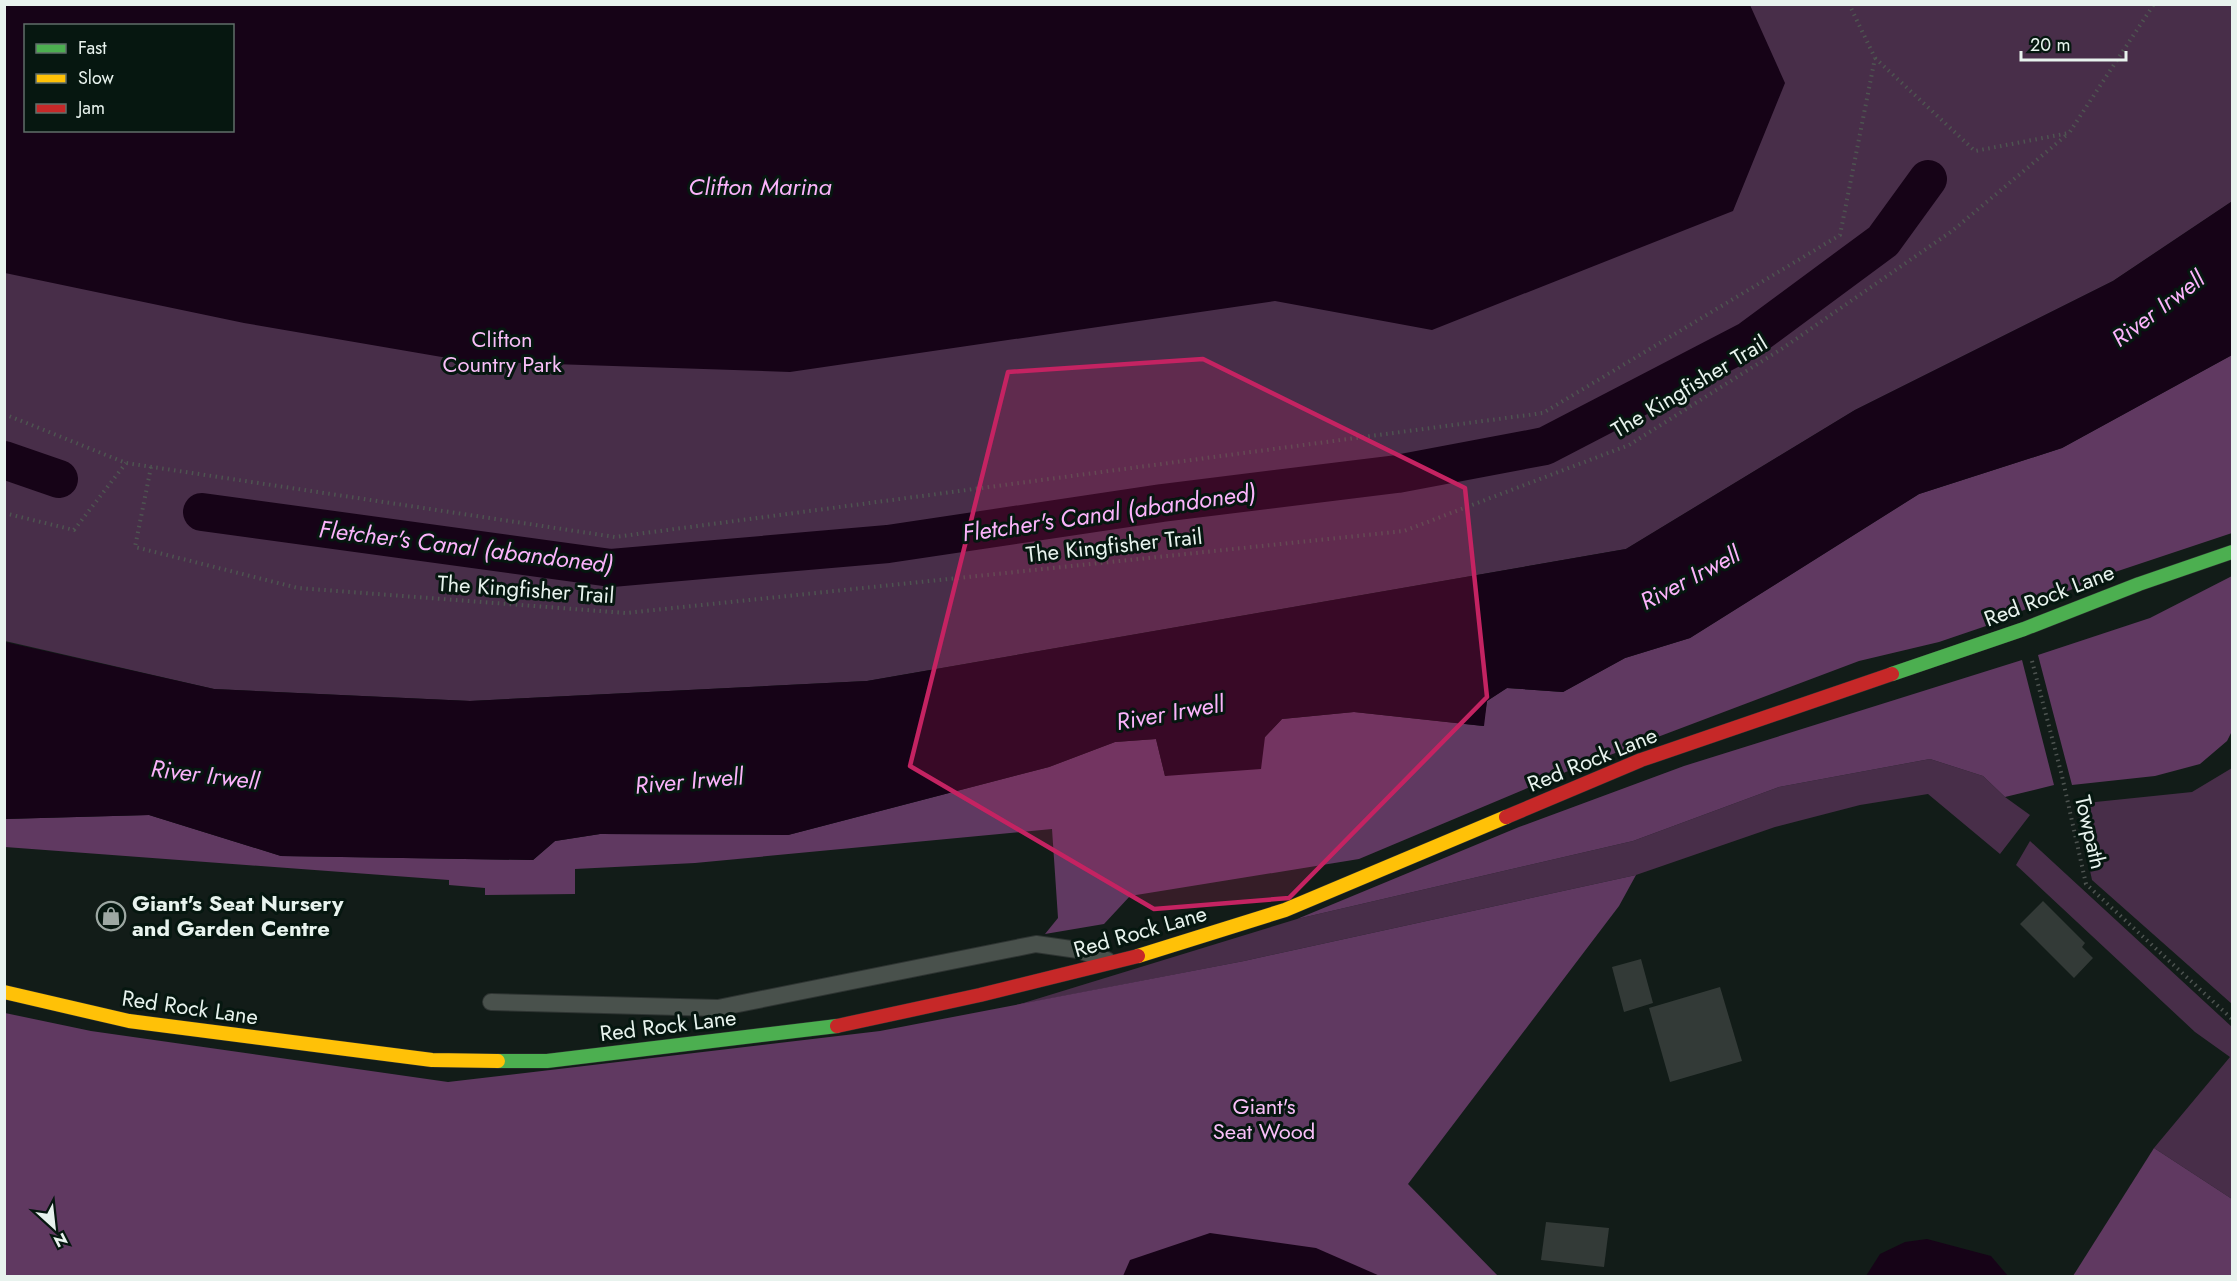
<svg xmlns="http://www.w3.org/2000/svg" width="2237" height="1281" font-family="Jost,sans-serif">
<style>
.green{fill:#482e49;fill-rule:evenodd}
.forest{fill:#603961}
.water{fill:#160317;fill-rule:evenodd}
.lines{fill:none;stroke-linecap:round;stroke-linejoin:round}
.canal{stroke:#160317;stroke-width:38}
.building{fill:#333a37}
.lane-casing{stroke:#2e3432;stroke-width:18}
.fast-casing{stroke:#2e3432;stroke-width:15}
.slow-casing{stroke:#2e3432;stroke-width:15}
.jam-casing{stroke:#2e3432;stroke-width:15}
.path{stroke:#4e5451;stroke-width:4;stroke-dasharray:1.5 4.5;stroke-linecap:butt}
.lane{stroke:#49514c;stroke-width:16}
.fast{stroke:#4caf50;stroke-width:14}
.slow{stroke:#ffc107;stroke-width:14}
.jam{stroke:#c62828;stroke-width:14}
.marked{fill:#c42362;fill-opacity:0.2;stroke:#c42362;stroke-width:4.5;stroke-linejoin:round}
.labels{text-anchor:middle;stroke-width:6;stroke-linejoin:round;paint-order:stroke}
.park-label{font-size:22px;fill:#f9bff8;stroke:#061710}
.street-label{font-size:22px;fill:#e8f3ee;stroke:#061710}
.poi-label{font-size:22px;font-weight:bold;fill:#e8f3ee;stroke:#061710;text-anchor:start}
.water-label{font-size:24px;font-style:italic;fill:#fbb3fb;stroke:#061710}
</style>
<rect width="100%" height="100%" fill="#121c18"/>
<g class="green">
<path d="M 5,5 L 2232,5 L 2232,197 L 2231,202 L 2113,281 L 1855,410 L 1626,549 L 867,681 L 470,701 L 214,689 L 5,641 ZM 26,26 L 232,26 L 232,130 L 26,130 Z"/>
<path d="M 1930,759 L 1983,776 L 2005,797 L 2030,815 L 2000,854 L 1928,794 L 1860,805 L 1775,827 L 1636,875 L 1244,961 L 1017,1005 L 1297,919 L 1633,841 L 1779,787 Z"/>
<path d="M 2232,768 L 2232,1004 L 2092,880 L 2076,804 L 2192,792 Z"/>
<path d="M 2030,841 L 2232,1027 L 2232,1199 L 2154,1148 L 2230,1057 L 2195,1032 L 2016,865 Z"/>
</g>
<g class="forest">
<path d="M 2232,355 L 2232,533 L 2103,576 L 1989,625 L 1939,642 L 1859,661 L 1573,769 L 1359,859 L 1130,896 L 1104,924 L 1045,934 L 1058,918 L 1052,829 L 695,863 L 575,869 L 575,894 L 485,895 L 485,888 L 449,885 L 449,880 L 5,847 L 4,819 L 149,815 L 281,856 L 533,860 L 555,841 L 600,834 L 788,835 L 1049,767 L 1115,742 L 1156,739 L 1165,776 L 1265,737 L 1282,719 L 1354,712 L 1483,726 L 1487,701 L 1507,688 L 1563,692 L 1625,658 L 1690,638 L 1919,494 L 2062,448 Z"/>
<path d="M 2232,576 L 2232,731 L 2227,741 L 2200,764 L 2155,776 L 2072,785 L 2038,655 L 2150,618 Z"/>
<path d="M 2022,660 L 2054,785 L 2005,797 L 1983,776 L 1930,759 L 1779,787 L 1633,841 L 1297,919 L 1519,827 L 1684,766 Z"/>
<path d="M 1636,875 L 1619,906 L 1408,1184 L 1498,1276 L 5,1276 L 5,1013 L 91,1031 L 448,1082 L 880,1031 L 1244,961 Z"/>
<path d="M 2154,1148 L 2232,1199 L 2232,1276 L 2073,1276 Z"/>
</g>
<g class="water">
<path d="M 1750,5 L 1785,83 L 1733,211 L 1432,330 L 1275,301 L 790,372 L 465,361 L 244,323 L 5,273 L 5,5 ZM 26,26 L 232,26 L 232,130 L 26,130 Z"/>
<path d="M 2232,197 L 2232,355 L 2062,448 L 1919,494 L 1690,638 L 1625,658 L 1563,692 L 1507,688 L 1487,701 L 1484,726 L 1354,712 L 1282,719 L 1265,737 L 1261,769 L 1165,776 L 1156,739 L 1115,742 L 1049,767 L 788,835 L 600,834 L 555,841 L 533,860 L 281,856 L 149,815 L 5,819 L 5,642 L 214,689 L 470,701 L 867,681 L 1626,549 L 1855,410 L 2113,281 L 2231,202 Z"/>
<path d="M 1210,1233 L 1316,1248 L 1380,1276 L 1123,1276 L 1130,1260 Z"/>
<path d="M 1927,1239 L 1991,1256 L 2008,1276 L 1866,1276 L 1880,1254 L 1905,1242 Z"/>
</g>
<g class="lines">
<g class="canal">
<path d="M 4,460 L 59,479"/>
<path d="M 202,512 L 611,568 L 888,544 L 1162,503 L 1397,474 L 1545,446 L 1749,340 L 1883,241 L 1928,179"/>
</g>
</g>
<g class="building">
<path d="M 2043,901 L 2085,943 L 2082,947 L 2093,958 L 2074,978 L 2020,924 Z"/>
<path d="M 1641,959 L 1653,1003 L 1624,1012 L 1612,967 Z"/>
<path d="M 1720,987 L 1742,1061 L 1670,1082 L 1649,1008 Z"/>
<path d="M 1546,1222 L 1609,1228 L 1604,1267 L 1541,1260 Z"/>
</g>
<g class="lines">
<g class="lane-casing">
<path id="lane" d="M 491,1002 L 718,1008 L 1036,944 L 1078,950 L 1107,960"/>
</g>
<g class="fast-casing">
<g id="fast">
<path d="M 1892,674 L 2024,629 L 2139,584 L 2232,552"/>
<path d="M 498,1061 L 547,1061 L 837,1026"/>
</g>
</g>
<g class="slow-casing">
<g id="slow">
<path d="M 1138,956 L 1285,910 L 1506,817"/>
<path d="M 4,992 L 129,1021 L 432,1060 L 498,1061"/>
</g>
</g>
<g class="jam-casing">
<g id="jam">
<path d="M 1506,817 L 1641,760 L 1892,674"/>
<path d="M 837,1026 L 980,995 L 1138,956"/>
</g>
</g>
<g class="path">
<path d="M 1875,58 L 1975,151 L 2069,133 L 2154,4"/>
<path d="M 4,414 L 126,463 L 615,537 L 1543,413 L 1840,235 L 1875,58 L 1849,4"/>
<path d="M 151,467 L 135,547 L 298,588 L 626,613 L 1404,531 L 1629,445 L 1783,348 L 1952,231 L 2069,133"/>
<path d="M 4,513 L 74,530 L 126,463"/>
<path d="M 2032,661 L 2062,776 L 2086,884 L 2232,1019"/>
</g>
<use href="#lane" class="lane"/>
<use href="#fast" class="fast"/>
<use href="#slow" class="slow"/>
<use href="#jam" class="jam"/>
</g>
<path class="marked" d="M 1203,359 L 1465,488 L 1487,697 L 1289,898 L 1154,909 L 910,766 L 1008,372 Z"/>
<defs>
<g id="shop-ring" transform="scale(1.5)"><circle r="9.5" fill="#061710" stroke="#9da8a3" stroke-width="1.5"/><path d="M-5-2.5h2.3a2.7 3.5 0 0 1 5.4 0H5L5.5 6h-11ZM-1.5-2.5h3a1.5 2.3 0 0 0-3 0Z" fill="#9da8a3"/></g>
</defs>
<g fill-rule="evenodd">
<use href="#shop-ring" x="111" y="916"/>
</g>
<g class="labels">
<g class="park-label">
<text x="502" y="347">Clifton<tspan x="502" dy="25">Country Park</tspan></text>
<text x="1264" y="1114">Giant's<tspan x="1264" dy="25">Seat Wood</tspan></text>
</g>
<g class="street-label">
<text transform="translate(1689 386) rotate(-31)" y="8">The Kingfisher Trail</text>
<text transform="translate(1114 545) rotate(-6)" y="8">The Kingfisher Trail</text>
<text transform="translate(526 589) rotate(4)" y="8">The Kingfisher Trail</text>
<text transform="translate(2049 595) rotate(-21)" y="8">Red Rock Lane</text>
<text transform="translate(1592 759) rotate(-22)" y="8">Red Rock Lane</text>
<text transform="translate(2091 832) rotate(77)" y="8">Towpath</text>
<text transform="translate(1140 931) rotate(-16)" y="8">Red Rock Lane</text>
<text transform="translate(190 1007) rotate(8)" y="8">Red Rock Lane</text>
<text transform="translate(668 1025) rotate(-7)" y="8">Red Rock Lane</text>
</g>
<g class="poi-label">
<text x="132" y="911">Giant's Seat Nursery<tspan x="132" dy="25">and Garden Centre</tspan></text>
</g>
<g class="water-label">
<text x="760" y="195">Clifton Marina</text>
<text transform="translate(2158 309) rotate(-37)" y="8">River Irwell</text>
<text transform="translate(1109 513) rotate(-8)" y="8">Fletcher's Canal (abandoned)</text>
<text transform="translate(466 547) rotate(7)" y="8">Fletcher's Canal (abandoned)</text>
<text transform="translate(1690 578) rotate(-28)" y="8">River Irwell</text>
<text transform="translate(1170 713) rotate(-10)" y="8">River Irwell</text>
<text transform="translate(205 775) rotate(7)" y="8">River Irwell</text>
<text transform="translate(689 781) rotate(-5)" y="8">River Irwell</text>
</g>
</g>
<rect width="2237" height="1281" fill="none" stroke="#e8f3ee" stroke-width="12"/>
<rect x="24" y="24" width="210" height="108" fill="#061710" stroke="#606f69" stroke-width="1.5"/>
<rect x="36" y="44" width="30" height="9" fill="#4caf50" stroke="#606f69" stroke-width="1.5"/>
<text x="78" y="54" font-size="18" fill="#e8f3ee">Fast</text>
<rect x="36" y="74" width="30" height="9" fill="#ffc107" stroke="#606f69" stroke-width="1.5"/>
<text x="78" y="84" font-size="18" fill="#e8f3ee">Slow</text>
<rect x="36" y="104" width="30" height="9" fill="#c62828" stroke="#606f69" stroke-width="1.5"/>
<text x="78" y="114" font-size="18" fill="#e8f3ee">Jam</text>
<g transform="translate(54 1227) rotate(153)" stroke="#061710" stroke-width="4.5" paint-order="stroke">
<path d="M0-4.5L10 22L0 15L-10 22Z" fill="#e8f3ee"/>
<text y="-9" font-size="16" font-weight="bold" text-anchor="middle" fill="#e8f3ee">N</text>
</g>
<path d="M2021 51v9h105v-9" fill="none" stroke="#e8f3ee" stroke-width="3"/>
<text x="2030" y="51" font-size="18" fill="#e8f3ee" stroke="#061710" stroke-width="4.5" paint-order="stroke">20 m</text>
</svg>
